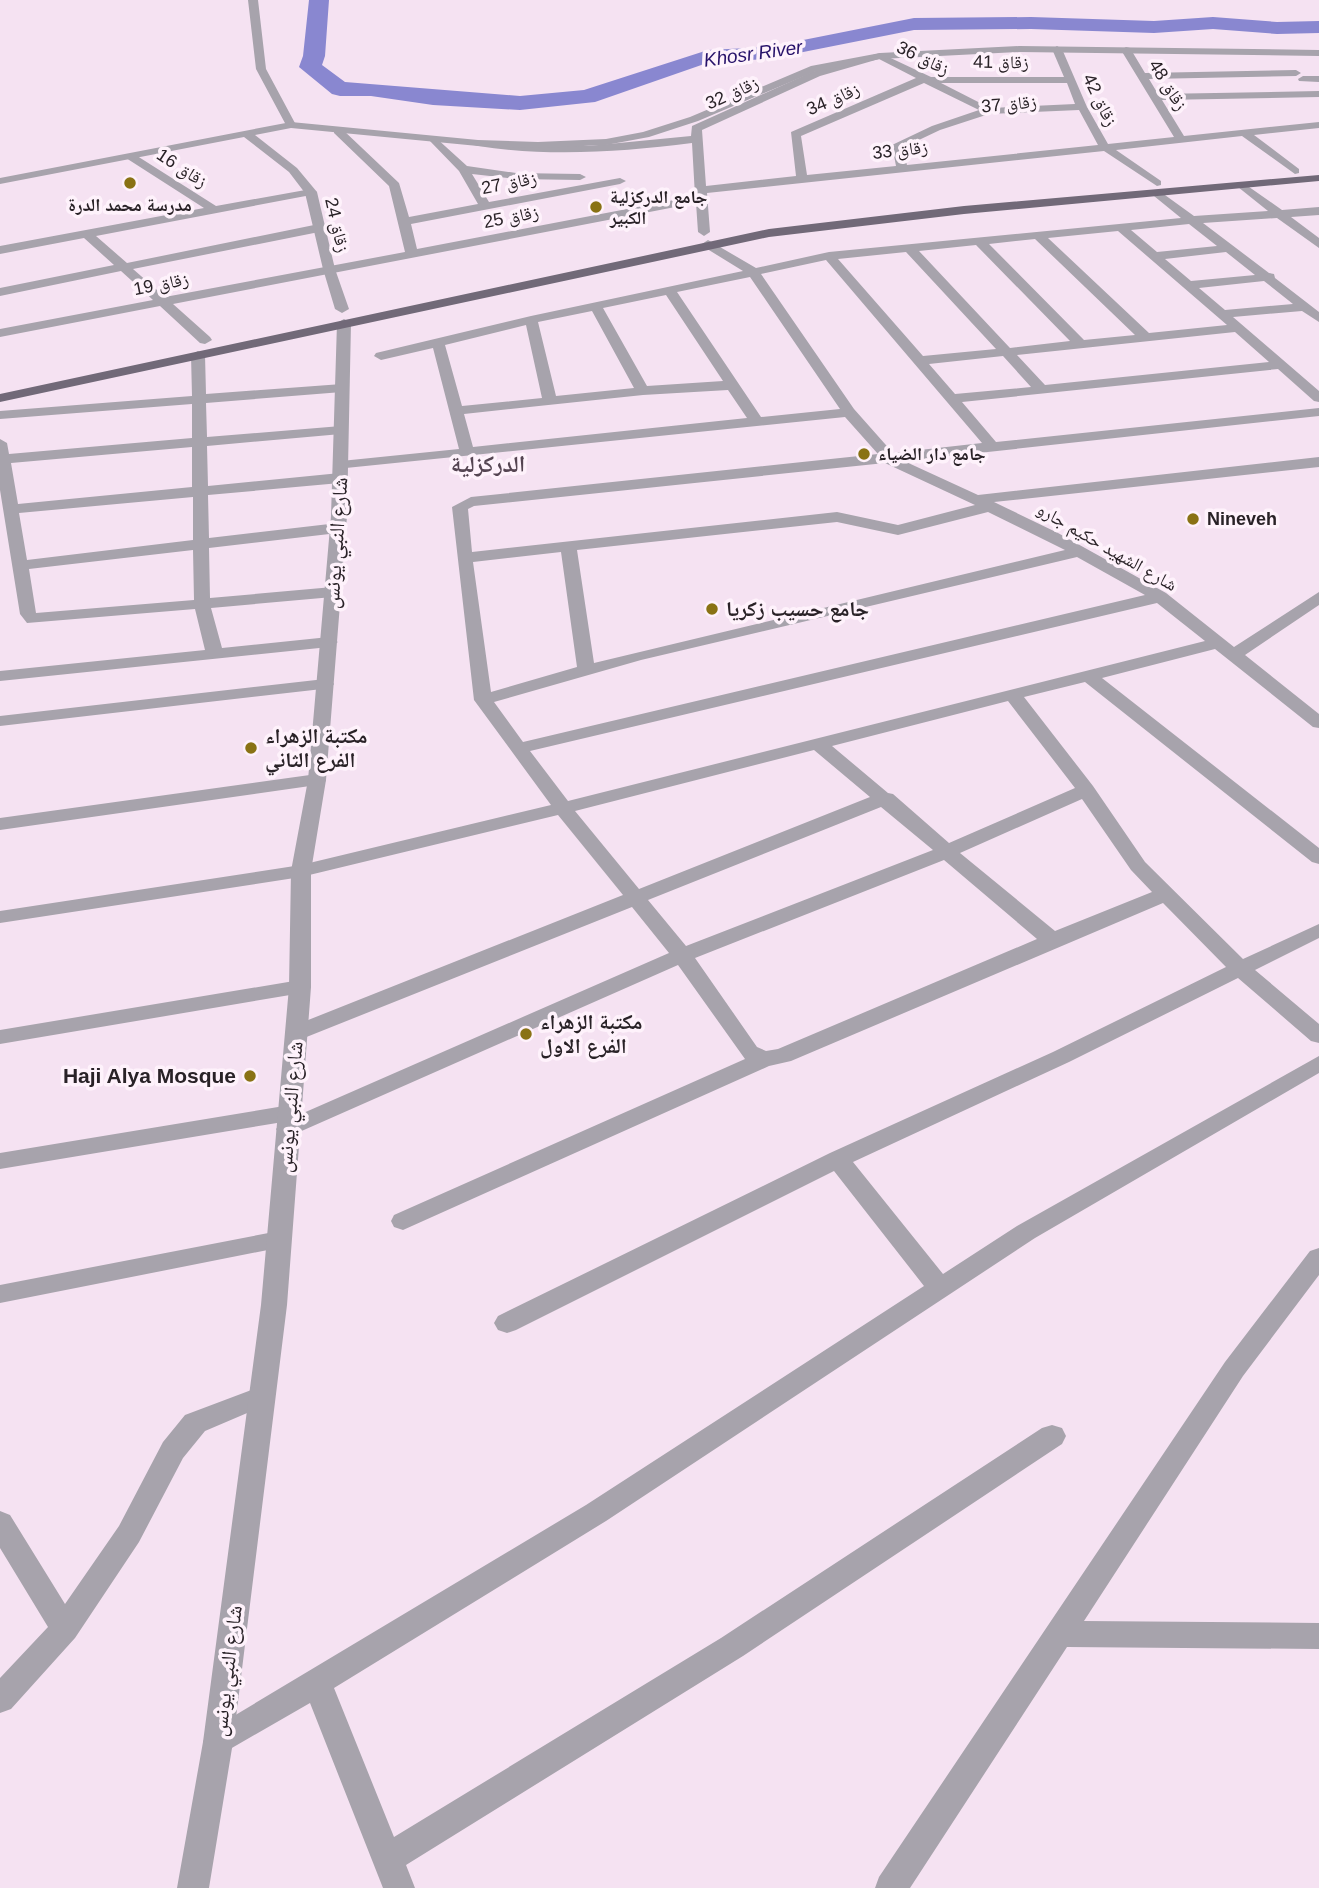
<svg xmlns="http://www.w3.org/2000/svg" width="1319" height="1888" font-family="Helvetica,'Noto Naskh Arabic',sans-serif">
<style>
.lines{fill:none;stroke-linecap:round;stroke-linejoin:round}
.river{fill:#8987d0;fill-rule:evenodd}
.minor{fill:#a7a3ac;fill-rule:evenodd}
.tertiary{fill:#a7a3ac;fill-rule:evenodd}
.primary{fill:#716978;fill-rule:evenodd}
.poi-dot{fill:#897214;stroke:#fef2fb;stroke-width:2.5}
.labels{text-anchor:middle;stroke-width:7;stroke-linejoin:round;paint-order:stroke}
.far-street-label{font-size:18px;fill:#292227;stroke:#fef2fb}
.far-poi-label{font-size:18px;font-weight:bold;fill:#292227;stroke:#fef2fb;text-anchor:start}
.far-water-label{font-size:19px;font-style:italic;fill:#27126a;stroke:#fef2fb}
.street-label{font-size:21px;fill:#292227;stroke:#fef2fb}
.poi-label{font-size:21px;font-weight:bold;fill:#292227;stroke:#fef2fb;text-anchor:start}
.far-district-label{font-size:23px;font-weight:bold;fill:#554552;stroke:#fef2fb}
</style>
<rect width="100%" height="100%" fill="#f5e2f2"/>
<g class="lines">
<path class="river" d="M 309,0 L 329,0 L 325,56 L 322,65 L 345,82 L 520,96 L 584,90 L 708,50 L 768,47 L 914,18 L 1031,17 L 1154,21 L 1213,17 L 1277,22 L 1319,21 L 1319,33 L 1277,34 L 1213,29 L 1154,33 L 1031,29 L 914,30 L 768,59 L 710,62 L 595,102 L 520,110 L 433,105 L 371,96 L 340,96 L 332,94 L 299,67 L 303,56 Z"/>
<g class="minor">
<path d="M 248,0 L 258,0 L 266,69 L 296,125 L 295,127 L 286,125 L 256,69 Z"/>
<path d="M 1057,46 L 1062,49 L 1087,107 L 1108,144 L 1174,137 L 1121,50 L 1126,47 L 1130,48 L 1145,73 L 1296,70 L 1301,73 L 1296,76 L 1149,79 L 1158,94 L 1319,91 L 1319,97 L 1162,100 L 1184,136 L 1319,122 L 1319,128 L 1254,135 L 1299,169 L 1299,173 L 1295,174 L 1242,136 L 1116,150 L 1161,181 L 1161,185 L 1157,186 L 1104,151 L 707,193 L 710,232 L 704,236 L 698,232 L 696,203 L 173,304 L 210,337 L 212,340 L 205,344 L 200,343 L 160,306 L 0,337 L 0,329 L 153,300 L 121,271 L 0,296 L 0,288 L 114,265 L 84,238 L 0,254 L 0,246 L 204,208 L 126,158 L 126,154 L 134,154 L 216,206 L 311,189 L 317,192 L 311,195 L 96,236 L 127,263 L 319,224 L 325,228 L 319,232 L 133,269 L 165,297 L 405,252 L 389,186 L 334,133 L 334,129 L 342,129 L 399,183 L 409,217 L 478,204 L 459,171 L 429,140 L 435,137 L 467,166 L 516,173 L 580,174 L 586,177 L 580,180 L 516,179 L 472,174 L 489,202 L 620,178 L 626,181 L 620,184 L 411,224 L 417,249 L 695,196 L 692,143 C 620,152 550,157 478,146 L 474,145 L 474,141 L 533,146 L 588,146 L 691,136 L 692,126 L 812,72 L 880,53 L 931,77 L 1064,77 L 1052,49 ZM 879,59 L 916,78 L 791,132 L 796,176 L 706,186 L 702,130 L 820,76 ZM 924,83 L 979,110 L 932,126 L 892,145 L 896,166 L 807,175 L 801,136 ZM 941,83 L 1067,83 L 1075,104 L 990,108 ZM 1079,110 L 1098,145 L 907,165 L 902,148 L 940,130 L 989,114 Z"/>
<path d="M 1303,76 L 1319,76 L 1319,82 L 1299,81 L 1298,79 Z"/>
<path d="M 1242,182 L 1282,210 L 1319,207 L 1319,215 L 1291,217 L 1319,238 L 1319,248 L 1277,218 L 1203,223 L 1269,273 L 1274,274 L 1275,278 L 1319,312 L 1319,322 L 1302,311 L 1233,317 L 1319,391 L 1319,402 L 1314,401 L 1278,369 L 962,402 L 996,442 L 1319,408 L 1319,416 L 904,461 L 978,495 L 1319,457 L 1319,467 L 994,502 L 1058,533 L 1166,593 L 1234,647 L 1319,592 L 1319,605 L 1245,655 L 1319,714 L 1319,728 L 1313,727 L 1215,649 L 1102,678 L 1319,848 L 1319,864 L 1312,862 L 1085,682 L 1024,697 L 1093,786 L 1145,862 L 1243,959 L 1319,924 L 1319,938 L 1255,970 L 1319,1024 L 1319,1043 L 1311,1041 L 1238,978 L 1069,1062 L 853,1162 L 943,1274 L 1017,1226 L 1319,1056 L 1319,1073 L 1035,1238 L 606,1521 L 334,1688 L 394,1837 L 721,1638 L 1042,1428 L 1052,1425 L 1062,1428 L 1066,1436 L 1062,1444 L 743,1656 L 406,1865 L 415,1888 L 383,1888 L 310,1703 L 218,1756 L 207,1752 L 203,1742 L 207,1732 L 586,1505 L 924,1286 L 834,1171 L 516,1330 L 507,1333 L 498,1330 L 494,1323 L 498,1316 L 830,1153 L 1053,1052 L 1226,967 L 1163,903 L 791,1061 L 769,1066 L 403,1230 L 394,1227 L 391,1221 L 394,1215 L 745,1059 L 678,965 L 288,1137 L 280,1135 L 276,1129 L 283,1122 L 0,1169 L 0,1153 L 290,1105 L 298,1107 L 301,1114 L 669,953 L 632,907 L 304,1038 L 288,1038 L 285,1033 L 288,1028 L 623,895 L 558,815 L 301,877 L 0,923 L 0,911 L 301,865 L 551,805 L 474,700 L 452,507 L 471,497 L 878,454 L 845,417 L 336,469 L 333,466 L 341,461 L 459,449 L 433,348 L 381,360 L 374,356 L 376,353 L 531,316 L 743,271 L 704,247 L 702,244 L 708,240 L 756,268 L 829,252 L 1181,218 L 1154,196 L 1154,192 L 1158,190 L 1194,216 L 1268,211 L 1238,187 L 1238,183 ZM 1189,224 L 1217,246 L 1157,252 L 1131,230 ZM 1118,231 L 1227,325 L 1149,333 L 1048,238 ZM 1035,239 L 1135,335 L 1084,340 L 989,244 ZM 976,245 L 1070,341 L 1010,348 L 919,251 ZM 906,252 L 996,349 L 923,356 L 838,259 ZM 1226,252 L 1255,275 L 1191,281 L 1165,259 ZM 826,260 L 982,443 L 893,453 L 854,409 L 761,274 ZM 750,277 L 840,409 L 761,417 L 677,292 ZM 1264,281 L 1293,304 L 1225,310 L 1199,288 ZM 666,295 L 723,381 L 647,386 L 603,308 ZM 592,311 L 634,388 L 556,396 L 538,322 ZM 526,325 L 542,398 L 462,406 L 445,345 ZM 1235,332 L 1269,362 L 1045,385 L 1017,355 ZM 1003,356 L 1031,387 L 955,394 L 929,364 ZM 728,390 L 747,418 L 473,447 L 464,414 L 643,395 ZM 885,463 L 975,505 L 898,525 L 837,512 L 472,552 L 468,509 L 474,506 ZM 988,512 L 1065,550 L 594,663 L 577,550 L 837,522 L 898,535 ZM 561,552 L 577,667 L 491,692 L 473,562 ZM 1077,557 L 1145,595 L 523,742 L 494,702 L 641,660 ZM 1157,603 L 1205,641 L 568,801 L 530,751 ZM 1008,701 L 1075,788 L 949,843 L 893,794 L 888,793 L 832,746 ZM 814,750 L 870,797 L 639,889 L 575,811 ZM 1082,799 L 1131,870 L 1152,892 L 1055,931 L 960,853 ZM 881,807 L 933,850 L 686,946 L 648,900 ZM 944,860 L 1037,939 L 778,1049 L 766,1051 L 757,1047 L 695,958 Z"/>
<path d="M 198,351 L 205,355 L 206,394 L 342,384 L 349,388 L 342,392 L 206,403 L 207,437 L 341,426 L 348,430 L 341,434 L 207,446 L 208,486 L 340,473 L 348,478 L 340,483 L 208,495 L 209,538 L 338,523 L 346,528 L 338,533 L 209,548 L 210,598 L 333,587 L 341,592 L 333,597 L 211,608 L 222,648 L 329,637 L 338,642 L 329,647 L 0,681 L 0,671 L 205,650 L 195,609 L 27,623 L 20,614 L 0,490 L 0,439 L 7,443 L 9,454 L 192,438 L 192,404 L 0,419 L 0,411 L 192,396 L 191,355 ZM 192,447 L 192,487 L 18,504 L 11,463 ZM 193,497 L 193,540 L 27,560 L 19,513 ZM 193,550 L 194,600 L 36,613 L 29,569 Z"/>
<path d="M 325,679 L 331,680 L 334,684 L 331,688 L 0,726 L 0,716 Z"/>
<path d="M 317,774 L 326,780 L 324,784 L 0,830 L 0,818 Z"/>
<path d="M 300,980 L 308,982 L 311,987 L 308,992 L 0,1044 L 0,1030 Z"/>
<path d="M 279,1231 L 288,1234 L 291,1240 L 288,1246 L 0,1303 L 0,1285 Z"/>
<path d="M 1319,1248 L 1319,1275 L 1243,1376 L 1084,1621 L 1319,1623 L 1319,1649 L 1067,1647 L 910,1888 L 875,1888 L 879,1877 L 1225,1362 L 1310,1251 Z"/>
<path d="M 262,1386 L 271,1389 L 275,1396 L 271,1403 L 205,1431 L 183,1458 L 139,1542 L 75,1638 L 11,1709 L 0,1713 L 0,1678 L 48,1627 L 0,1548 L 0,1511 L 10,1515 L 65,1604 L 119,1526 L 163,1442 L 185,1415 Z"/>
</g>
<g class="tertiary">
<path d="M 1019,46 L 1319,50 L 1319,56 L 1019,52 L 880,59 L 814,72 L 698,121 L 649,137 L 606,145 L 538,148 L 478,146 L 291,128 L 255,135 L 297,168 L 317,192 L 335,269 L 349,309 L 342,313 L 335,309 L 323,269 L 305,193 L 289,172 L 244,137 L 0,184 L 0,178 L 291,122 L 478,140 L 538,142 L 606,139 L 643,132 L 690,117 L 811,66 L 880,53 Z"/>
<path d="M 344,319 L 351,323 L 347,516 L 326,780 L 311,871 L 311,987 L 287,1305 L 233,1742 L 209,1888 L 177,1888 L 203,1742 L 261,1305 L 289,987 L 291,871 L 308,780 L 331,516 L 337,323 Z"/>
</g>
<path class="primary" d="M 1319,175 L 1319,181 L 964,214 L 769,237 L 0,402 L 0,394 L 769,229 L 964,206 Z"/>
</g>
<g class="poi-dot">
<circle cx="130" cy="183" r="7"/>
<circle cx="596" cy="207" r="7"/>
<circle cx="864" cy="454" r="7"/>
<circle cx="1193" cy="519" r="7"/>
<circle cx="712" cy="609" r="7"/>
<circle cx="251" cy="748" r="7"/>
<circle cx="526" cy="1034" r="7"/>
<circle cx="250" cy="1076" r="7"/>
</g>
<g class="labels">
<g class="far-street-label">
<text transform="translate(923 58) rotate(26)" y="6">زقاق 36</text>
<text transform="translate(1001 62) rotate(1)" y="6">زقاق 41</text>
<text transform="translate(1168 85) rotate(58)" y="6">زقاق 48</text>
<text transform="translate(732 93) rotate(-24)" y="6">زقاق 32</text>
<text transform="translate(833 99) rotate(-23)" y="6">زقاق 34</text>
<text transform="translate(1100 100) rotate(64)" y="6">زقاق 42</text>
<text transform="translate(1009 104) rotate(-5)" y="6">زقاق 37</text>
<text transform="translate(900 150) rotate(-6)" y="6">زقاق 33</text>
<text transform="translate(182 168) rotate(33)" y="6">زقاق 16</text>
<text transform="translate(509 183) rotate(-11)" y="6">زقاق 27</text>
<text transform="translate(511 217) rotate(-11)" y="6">زقاق 25</text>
<text transform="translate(337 225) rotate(77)" y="6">زقاق 24</text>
<text transform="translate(161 284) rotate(-11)" y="6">زقاق 19</text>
<text transform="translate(1107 547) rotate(30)" y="6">شارع الشهيد حكيم جارو</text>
</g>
<g class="far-poi-label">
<text x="610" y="203">جامع الدركزلية<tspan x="610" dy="21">الكبير</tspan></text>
<text x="130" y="211" text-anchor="middle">مدرسة محمد الدرة</text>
<text x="878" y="460">جامع دار الضياء</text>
<text x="1207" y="525">Nineveh</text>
</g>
<g class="far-water-label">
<text transform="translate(753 53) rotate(-8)" y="7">Khosr River</text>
</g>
<g class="street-label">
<text transform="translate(336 543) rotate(-86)" y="7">شارع النبي يونس</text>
<text transform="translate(290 1107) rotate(-85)" y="7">شارع النبي يونس</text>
<text transform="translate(227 1671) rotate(-83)" y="7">شارع النبي يونس</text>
</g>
<g class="poi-label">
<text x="726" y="616">جامع حسيب زكريا</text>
<text x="265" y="743">مكتبة الزهراء<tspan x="265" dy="24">الفرع الثاني</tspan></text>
<text x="540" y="1029">مكتبة الزهراء<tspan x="540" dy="24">الفرع الاول</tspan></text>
<text x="236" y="1083" text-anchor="end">Haji Alya Mosque</text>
</g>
<g class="far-district-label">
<text x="488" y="472">الدركزلية</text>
</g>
</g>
</svg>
